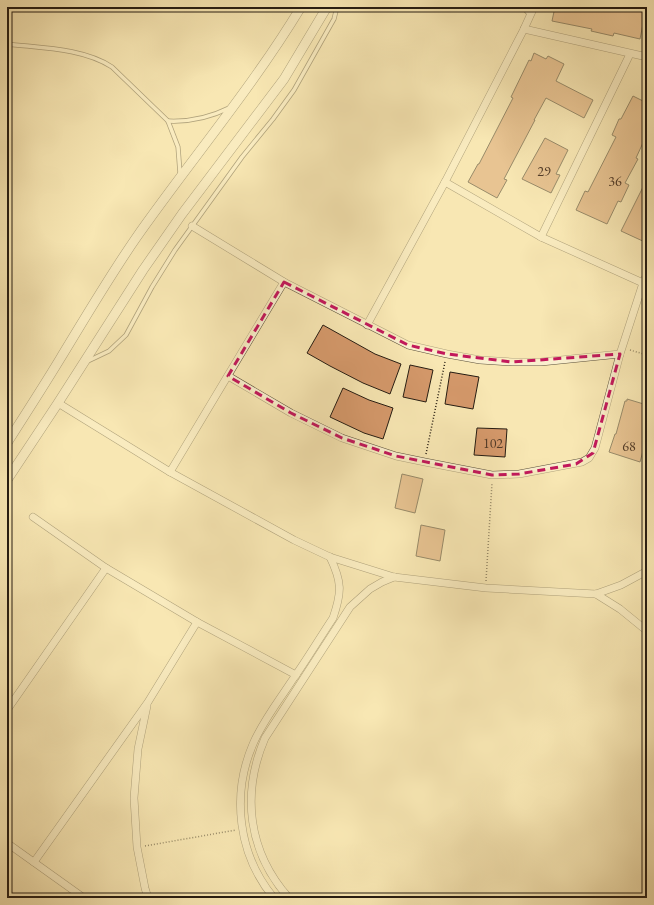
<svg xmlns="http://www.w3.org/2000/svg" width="654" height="905" font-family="'EB Garamond',serif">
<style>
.building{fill:#d5996b;stroke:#251c12}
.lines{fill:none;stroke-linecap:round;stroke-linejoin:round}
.service-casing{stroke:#5a4f3a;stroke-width:5}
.minor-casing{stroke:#5a4f3a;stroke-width:8}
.tertiary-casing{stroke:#5a4f3a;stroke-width:10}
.path{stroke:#251c12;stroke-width:1.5;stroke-dasharray:1 2;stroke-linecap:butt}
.service{stroke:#faefce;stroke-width:3.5}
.minor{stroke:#faefce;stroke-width:7}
.tertiary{stroke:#faefce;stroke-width:9}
.marked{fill:none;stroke:#c2185b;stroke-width:3;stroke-dasharray:8 5;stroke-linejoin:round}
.labels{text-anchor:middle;stroke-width:4;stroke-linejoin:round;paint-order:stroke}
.number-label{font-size:14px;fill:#513b28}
</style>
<rect width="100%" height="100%" fill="#f8e7b3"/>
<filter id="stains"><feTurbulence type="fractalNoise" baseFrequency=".005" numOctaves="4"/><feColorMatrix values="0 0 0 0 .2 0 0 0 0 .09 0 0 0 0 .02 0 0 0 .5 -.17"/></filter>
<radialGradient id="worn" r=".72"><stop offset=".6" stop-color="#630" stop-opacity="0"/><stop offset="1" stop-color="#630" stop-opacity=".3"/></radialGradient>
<g class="building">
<path d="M 555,7 L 638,7 L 646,9 L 640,39 L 614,33 L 613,36 L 591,31 L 592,29 L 552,21 Z"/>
<path d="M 534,53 L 546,59 L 548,56 L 564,64 L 556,81 L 593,100 L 584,118 L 546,98 L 534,120 L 535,120 L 504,179 L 507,180 L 497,198 L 468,182 L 478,164 L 479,164 L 513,98 L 511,97 L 529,60 L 531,61 Z"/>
<path d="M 633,96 L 647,103 L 647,134 L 636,158 L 638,159 L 625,183 L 629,185 L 621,202 L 618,201 L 607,224 L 576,210 L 585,191 L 588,192 L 616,137 L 612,135 L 619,119 L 621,119 Z"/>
<path d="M 545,138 L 568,150 L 556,174 L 560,175 L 551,193 L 522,179 Z"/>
<path d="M 647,179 L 647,243 L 621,231 Z"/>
<path d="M 323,325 L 375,354 L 401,364 L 390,394 L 363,383 L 330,366 L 307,353 Z"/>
<path d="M 410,365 L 433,370 L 426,402 L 403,397 Z"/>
<path d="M 450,372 L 479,377 L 473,409 L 445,404 Z"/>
<path d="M 343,388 L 369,400 L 393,408 L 383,439 L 364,433 L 330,417 Z"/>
<path d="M 627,399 L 647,405 L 647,436 L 640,462 L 609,452 L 615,434 L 616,434 L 625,401 L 627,401 Z"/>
<path d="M 477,428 L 507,429 L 505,457 L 474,455 Z"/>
<path d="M 402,474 L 423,479 L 415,513 L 395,508 Z"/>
<path d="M 421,525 L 445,530 L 440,561 L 416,556 Z"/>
</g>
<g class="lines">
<g class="service-casing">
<g id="service">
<path d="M 523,7 L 530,15"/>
<path d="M 7,44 C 40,48 83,48 112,67 L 168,121 L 178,147 L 180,173"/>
<path d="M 168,121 C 190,122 209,118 229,108"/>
<path d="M 88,361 L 109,351 L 126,335 L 152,287 L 175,250 L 242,157 L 273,119 L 294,90 L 334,19 L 337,7"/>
</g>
</g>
<g class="minor-casing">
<g id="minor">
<path d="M 524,29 L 647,57"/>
<path d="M 445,182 L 541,237 L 643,283"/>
<path d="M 192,226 L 284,282 L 408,345 L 447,354 L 480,360 L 512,362 L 541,362 L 620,354"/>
<path d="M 541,237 L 630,54"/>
<path d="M 367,325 L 445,182 L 524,29 L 534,7"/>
<path d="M 228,376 L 291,413 L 342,438 L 396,456 L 425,462 L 492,475 L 519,474 L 582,462 L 589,458 L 595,448 L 620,354 L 643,283 L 647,274"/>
<path d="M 58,403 L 170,472 L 294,540 L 330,557 L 394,577 L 486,588 L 596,594 L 621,585 L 647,571"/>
<path d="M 170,472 L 284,282"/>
<path d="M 33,517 L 106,568 L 197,622 L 296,675"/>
<path d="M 596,594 L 620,609 L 647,631"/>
<path d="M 147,706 L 138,749 L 134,798 L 137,847 L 145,888 L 148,898"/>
<path d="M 7,710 L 106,568"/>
<path d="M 7,843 L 84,898"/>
<path d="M 34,862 L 148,702 L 197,622"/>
<path d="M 274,898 C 238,855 231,795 253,744 C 263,721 278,702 291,682 C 306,661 319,639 333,618 C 342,592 342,582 330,557"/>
<path d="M 289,898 C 248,852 241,794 265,738 L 350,607 L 370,589 L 382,582 L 394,577"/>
</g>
</g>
<g class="tertiary-casing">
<g id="tertiary">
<path d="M 7,443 C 25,415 43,387 60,359 C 85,318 109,277 136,238 C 190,161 252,88 301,7"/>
<path d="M 7,480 L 58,403 L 143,270 L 182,214 L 284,79 L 327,7"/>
</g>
</g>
<g class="path">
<path d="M 630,350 L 647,355"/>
<path d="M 426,454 L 445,362"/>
<path d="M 486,581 L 492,483"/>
<path d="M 145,846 L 236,830"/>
</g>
<use href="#service" class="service"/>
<use href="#minor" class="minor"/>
<use href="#tertiary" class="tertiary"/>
</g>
<path d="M0 0H654V905H0ZM 284,282 L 408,345 L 447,354 L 512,362 L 620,354 L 593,453 L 576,464 L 519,474 L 492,475 L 396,456 L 342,438 L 291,413 L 228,376 Z" fill="#f8e7b3" fill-opacity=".55" fill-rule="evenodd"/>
<path class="marked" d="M 284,282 L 408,345 L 447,354 L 512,362 L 620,354 L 593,453 L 576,464 L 519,474 L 492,475 L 396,456 L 342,438 L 291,413 L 228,376 Z"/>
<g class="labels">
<g class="number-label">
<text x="544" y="176">29</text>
<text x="615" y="186">36</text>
<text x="493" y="448">102</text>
<text x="629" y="451">68</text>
</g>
</g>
<rect width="654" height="905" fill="none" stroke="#f8e7b3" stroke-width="24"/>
<rect x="8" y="8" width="638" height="889" fill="none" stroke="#251c12" stroke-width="2"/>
<rect x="12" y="12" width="630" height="881" fill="none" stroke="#251c12"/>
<rect width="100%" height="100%" filter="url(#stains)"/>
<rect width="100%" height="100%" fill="url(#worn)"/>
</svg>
